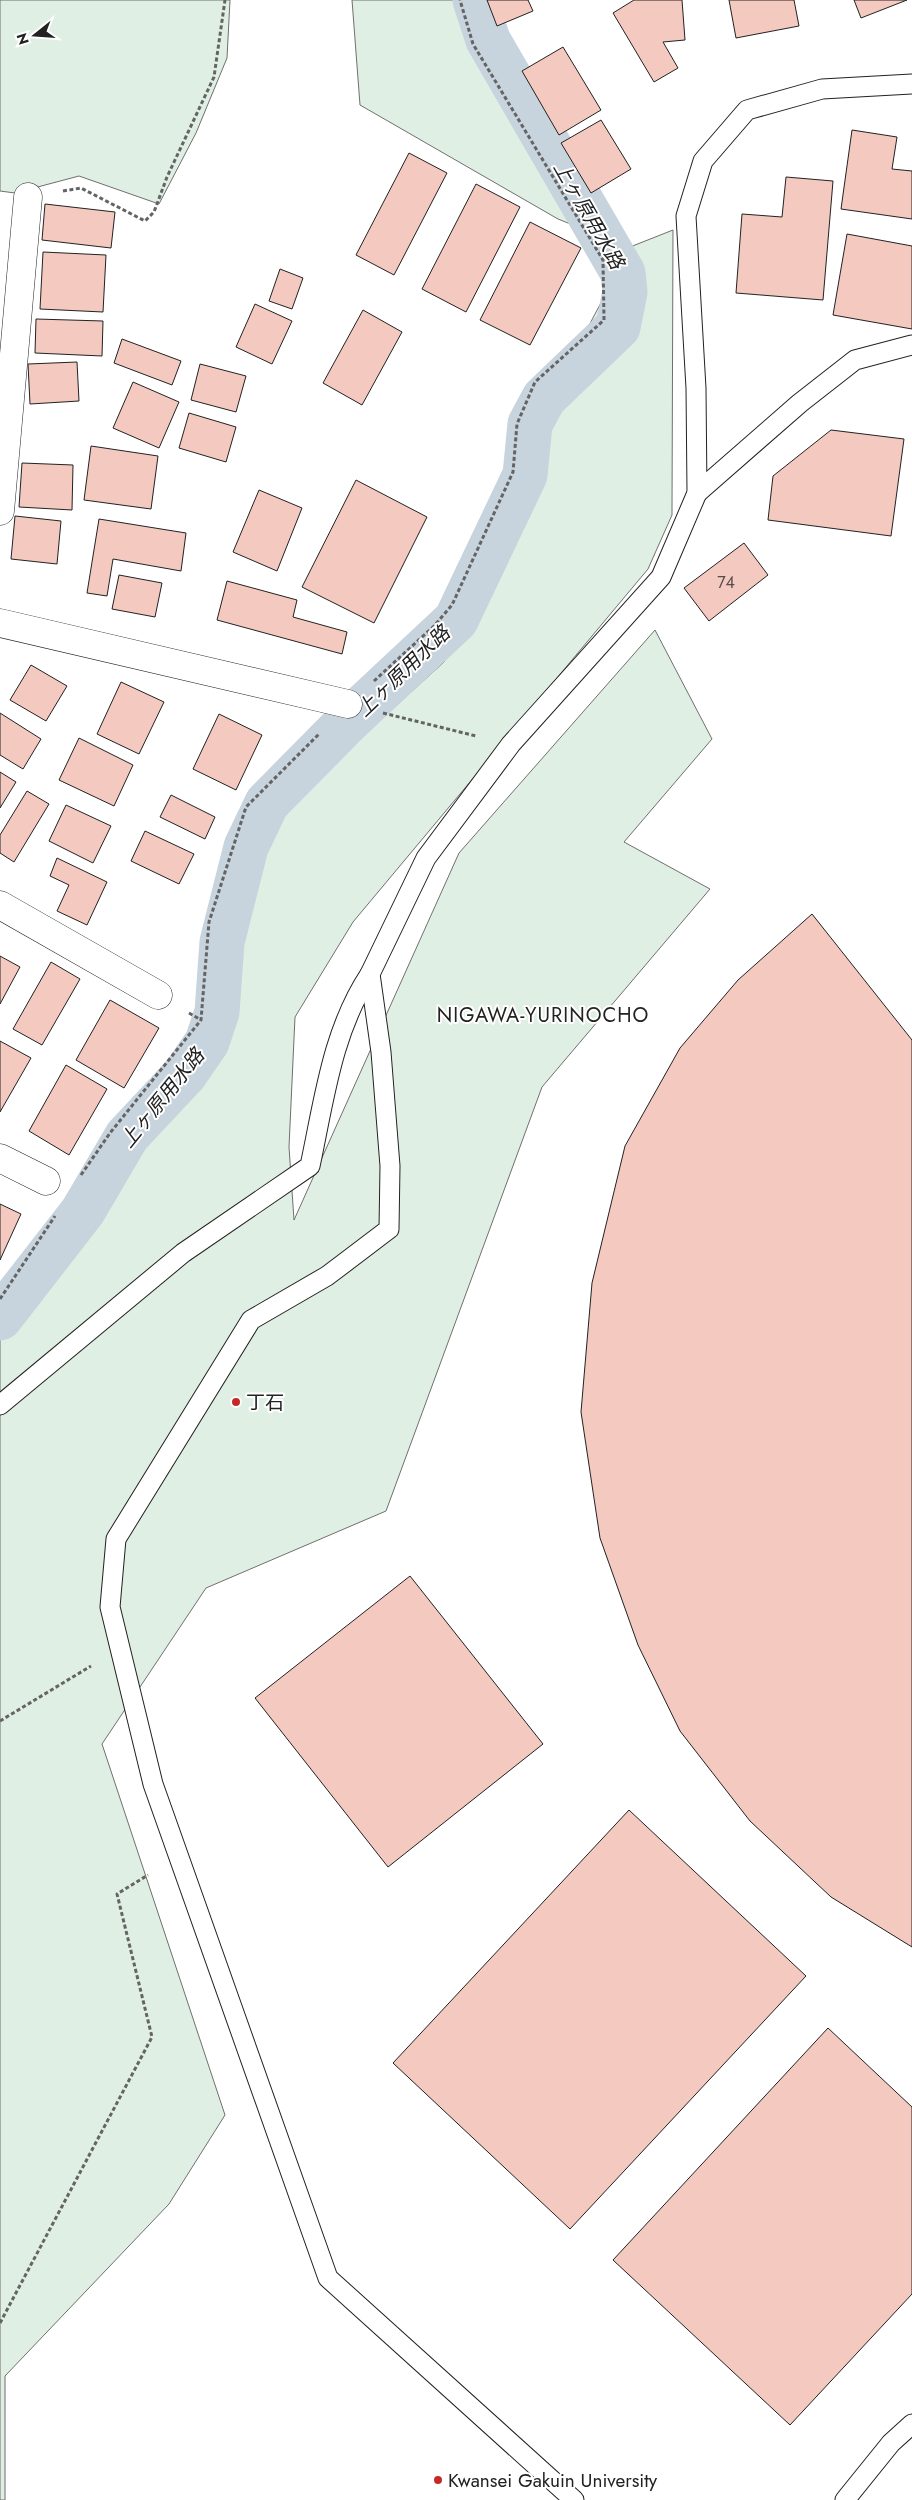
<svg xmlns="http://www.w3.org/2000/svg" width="912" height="2500" font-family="Jost,'Noto Sans JP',sans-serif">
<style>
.green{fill:#e0efe3;stroke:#6f6f6f}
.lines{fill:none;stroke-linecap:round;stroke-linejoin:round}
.canal{stroke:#c7d3dd;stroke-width:45}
.building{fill:#f3c9c0;stroke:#222}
.service-casing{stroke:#222;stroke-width:21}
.minor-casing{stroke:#222;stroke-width:29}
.path{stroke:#646464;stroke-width:3;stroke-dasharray:4 2.5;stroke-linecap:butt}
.service{stroke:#fff;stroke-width:19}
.minor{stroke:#fff;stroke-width:28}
.poi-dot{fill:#c62828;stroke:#fff;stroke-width:2}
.labels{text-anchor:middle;stroke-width:4;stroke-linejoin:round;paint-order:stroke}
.number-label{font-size:16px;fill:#564c4a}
.poi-label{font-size:19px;fill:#222;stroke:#fff;text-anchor:start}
.water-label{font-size:20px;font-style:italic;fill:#222;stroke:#fff}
.neighbourhood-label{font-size:20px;letter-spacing:1px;fill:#222;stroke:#fff}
</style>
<rect width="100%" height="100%" fill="#fff"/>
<g class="green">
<path d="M 0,0 L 230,0 L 227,58 L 196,133 L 159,204 L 79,176 L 15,193 L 0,191 Z"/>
<path d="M 352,0 L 474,0 L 501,55 L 630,247 L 673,230 L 672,515 L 648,569 L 353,922 L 295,1017 L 289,1147 L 294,1220 L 459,853 L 655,630 L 712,739 L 624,842 L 710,889 L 542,1087 L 386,1511 L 206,1588 L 102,1744 L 225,2115 L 169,2204 L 5,2376 L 5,2500 L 0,2500 L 0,1321 L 124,1159 L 229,1004 L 259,830 L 444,662 L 550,399 L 630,248 L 558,219 L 360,105 Z"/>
</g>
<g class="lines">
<path class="canal" d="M 0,1318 L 83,1211 L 127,1136 L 185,1074 L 207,1042 L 217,1012 L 222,942 L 246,847 L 267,803 L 349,720 L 456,620 L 525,475 L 530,424 L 544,398 L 618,327 L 625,292 L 623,273 L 488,40 L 475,0"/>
</g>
<g class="building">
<path d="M 487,0 L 528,0 L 533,11 L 497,26 Z"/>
<path d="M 634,0 L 682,0 L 685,40 L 663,42 L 678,68 L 654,82 L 613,13 Z"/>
<path d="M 729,0 L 794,0 L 799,26 L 736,38 Z"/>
<path d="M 854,0 L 907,0 L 861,18 Z"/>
<path d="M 563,47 L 601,110 L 559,135 L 522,71 Z"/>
<path d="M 601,120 L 631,169 L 591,193 L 561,143 Z"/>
<path d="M 852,130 L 897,137 L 892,169 L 912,171 L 912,219 L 841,209 Z"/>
<path d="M 409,153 L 447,173 L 394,275 L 356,255 Z"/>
<path d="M 786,177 L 833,181 L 823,300 L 736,293 L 742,214 L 782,217 Z"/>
<path d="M 476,184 L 520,207 L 466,312 L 422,289 Z"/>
<path d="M 45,204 L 115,212 L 111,248 L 42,240 Z"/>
<path d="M 530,222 L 581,248 L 530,345 L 480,320 Z"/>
<path d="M 847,234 L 912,246 L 912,329 L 833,315 Z"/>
<path d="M 43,252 L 106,255 L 103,312 L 40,309 Z"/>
<path d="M 280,269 L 303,278 L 292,309 L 269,301 Z"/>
<path d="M 255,304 L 292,321 L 272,364 L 236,347 Z"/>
<path d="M 363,310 L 402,332 L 362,405 L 323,383 Z"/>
<path d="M 36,319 L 103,321 L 102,356 L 35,353 Z"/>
<path d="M 122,339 L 181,361 L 172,385 L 114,363 Z"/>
<path d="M 77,362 L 79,401 L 30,404 L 28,364 Z"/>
<path d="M 200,364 L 246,376 L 236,412 L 191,400 Z"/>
<path d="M 133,382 L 179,402 L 159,448 L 113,428 Z"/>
<path d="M 189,413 L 236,427 L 226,462 L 179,448 Z"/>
<path d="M 831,430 L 904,439 L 891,536 L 768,520 L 773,476 Z"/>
<path d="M 91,446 L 158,456 L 151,509 L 84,500 Z"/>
<path d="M 22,463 L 73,465 L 72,510 L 19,507 Z"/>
<path d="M 356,480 L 427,517 L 374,623 L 302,587 Z"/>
<path d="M 259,490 L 302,508 L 277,571 L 233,552 Z"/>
<path d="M 15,516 L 61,521 L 57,564 L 11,559 Z"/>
<path d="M 99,519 L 186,533 L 181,571 L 113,559 L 107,596 L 87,593 Z"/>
<path d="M 744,543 L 768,575 L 709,621 L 684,588 Z"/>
<path d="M 119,575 L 162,583 L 155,617 L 112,609 Z"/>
<path d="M 227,581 L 297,600 L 293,617 L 347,632 L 342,654 L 217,620 Z"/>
<path d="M 31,665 L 67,686 L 46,721 L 10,700 Z"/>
<path d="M 121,682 L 164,702 L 139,754 L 97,734 Z"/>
<path d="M 0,713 L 41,739 L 23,769 L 0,755 Z"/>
<path d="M 219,714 L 262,735 L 236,790 L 193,769 Z"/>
<path d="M 79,738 L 133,765 L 114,806 L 59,780 Z"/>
<path d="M 0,772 L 16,782 L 0,808 Z"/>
<path d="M 27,791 L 49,804 L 14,862 L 0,853 L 0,835 Z"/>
<path d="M 171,795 L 215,817 L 205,839 L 160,817 Z"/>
<path d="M 66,805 L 111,826 L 93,863 L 49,841 Z"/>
<path d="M 145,831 L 194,854 L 179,884 L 131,861 Z"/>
<path d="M 57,858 L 107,882 L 87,925 L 57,911 L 69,885 L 50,876 Z"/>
<path d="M 812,914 L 912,1040 L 912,1947 L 831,1897 L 750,1821 L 680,1731 L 638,1645 L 600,1538 L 581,1412 L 592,1283 L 625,1146 L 680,1048 L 738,980 Z"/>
<path d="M 0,956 L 20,967 L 0,1004 Z"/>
<path d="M 51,962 L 80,979 L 42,1045 L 13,1029 Z"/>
<path d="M 110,1000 L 159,1028 L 124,1088 L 76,1060 Z"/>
<path d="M 0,1041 L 31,1058 L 0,1112 Z"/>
<path d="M 66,1065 L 107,1089 L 69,1155 L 29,1131 Z"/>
<path d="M 0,1204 L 21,1214 L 0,1260 Z"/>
<path d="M 410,1576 L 543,1744 L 388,1867 L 255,1698 Z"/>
<path d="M 629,1810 L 806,1976 L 570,2229 L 393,2063 Z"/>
<path d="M 828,2028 L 912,2107 L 912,2294 L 790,2425 L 613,2260 Z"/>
</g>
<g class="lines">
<g class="service-casing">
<g id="service">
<path d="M 697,493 L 800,403 L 855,360 L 912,345"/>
<path d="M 0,1405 L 183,1253 L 310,1166 C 324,1101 332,1031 370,974"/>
<path d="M 574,2500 L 328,2278 L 153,1784 L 110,1607 L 116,1539 L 251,1320 L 327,1276 L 389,1229 L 390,1166 L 381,1052 L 370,974 L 426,858 L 511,744 L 661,577 L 697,493 L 696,388 L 686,216 L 703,161 L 747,110 L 822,89 L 912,84"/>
<path d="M 845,2500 L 891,2443 L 912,2424"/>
</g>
</g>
<g class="minor-casing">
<g id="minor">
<path d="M 0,511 L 28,197"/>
<path d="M 0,623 L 348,704"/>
<path d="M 0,905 L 158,995"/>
<path d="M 0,1158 L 46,1181"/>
</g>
</g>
<g class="path">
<path d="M 63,191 L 81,188 L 145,221 L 154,212 L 167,177 L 214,77 L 225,0"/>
<path d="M 374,681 L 434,626 L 452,605 L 513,472 L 517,424 L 535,382 L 604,320 L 603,260 L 473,44 L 460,0"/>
<path d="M 383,713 L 476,736"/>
<path d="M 189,1013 L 201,1020"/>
<path d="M 81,1175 L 110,1133 L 201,1020 L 209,922 L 246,807 L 319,734"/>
<path d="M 0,1299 L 55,1216"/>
<path d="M 0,1721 L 91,1666"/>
<path d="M 0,2323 L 152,2037 L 117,1894 L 148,1875"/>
</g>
<use href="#service" class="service"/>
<use href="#minor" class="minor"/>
</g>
<g class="poi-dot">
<circle cx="236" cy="1402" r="5"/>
<circle cx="438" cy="2480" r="5"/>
</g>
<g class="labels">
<g class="number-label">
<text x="726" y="588">74</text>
</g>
<g class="poi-label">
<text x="246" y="1409">丁石</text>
<text x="448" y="2487">Kwansei Gakuin University</text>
</g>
<g class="water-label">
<text transform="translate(589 215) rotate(60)" y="7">上ヶ原用水路</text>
<text transform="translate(403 671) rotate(-44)" y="7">上ヶ原用水路</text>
<text transform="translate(162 1098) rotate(-51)" y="7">上ヶ原用水路</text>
</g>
<g class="neighbourhood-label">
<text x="543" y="1022">NIGAWA-YURINOCHO</text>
</g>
</g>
<g transform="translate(35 35) rotate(253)" stroke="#ffffff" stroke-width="4" paint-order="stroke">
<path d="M0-4L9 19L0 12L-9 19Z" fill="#222222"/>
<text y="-8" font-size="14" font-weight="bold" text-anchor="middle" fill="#222222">N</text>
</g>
</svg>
